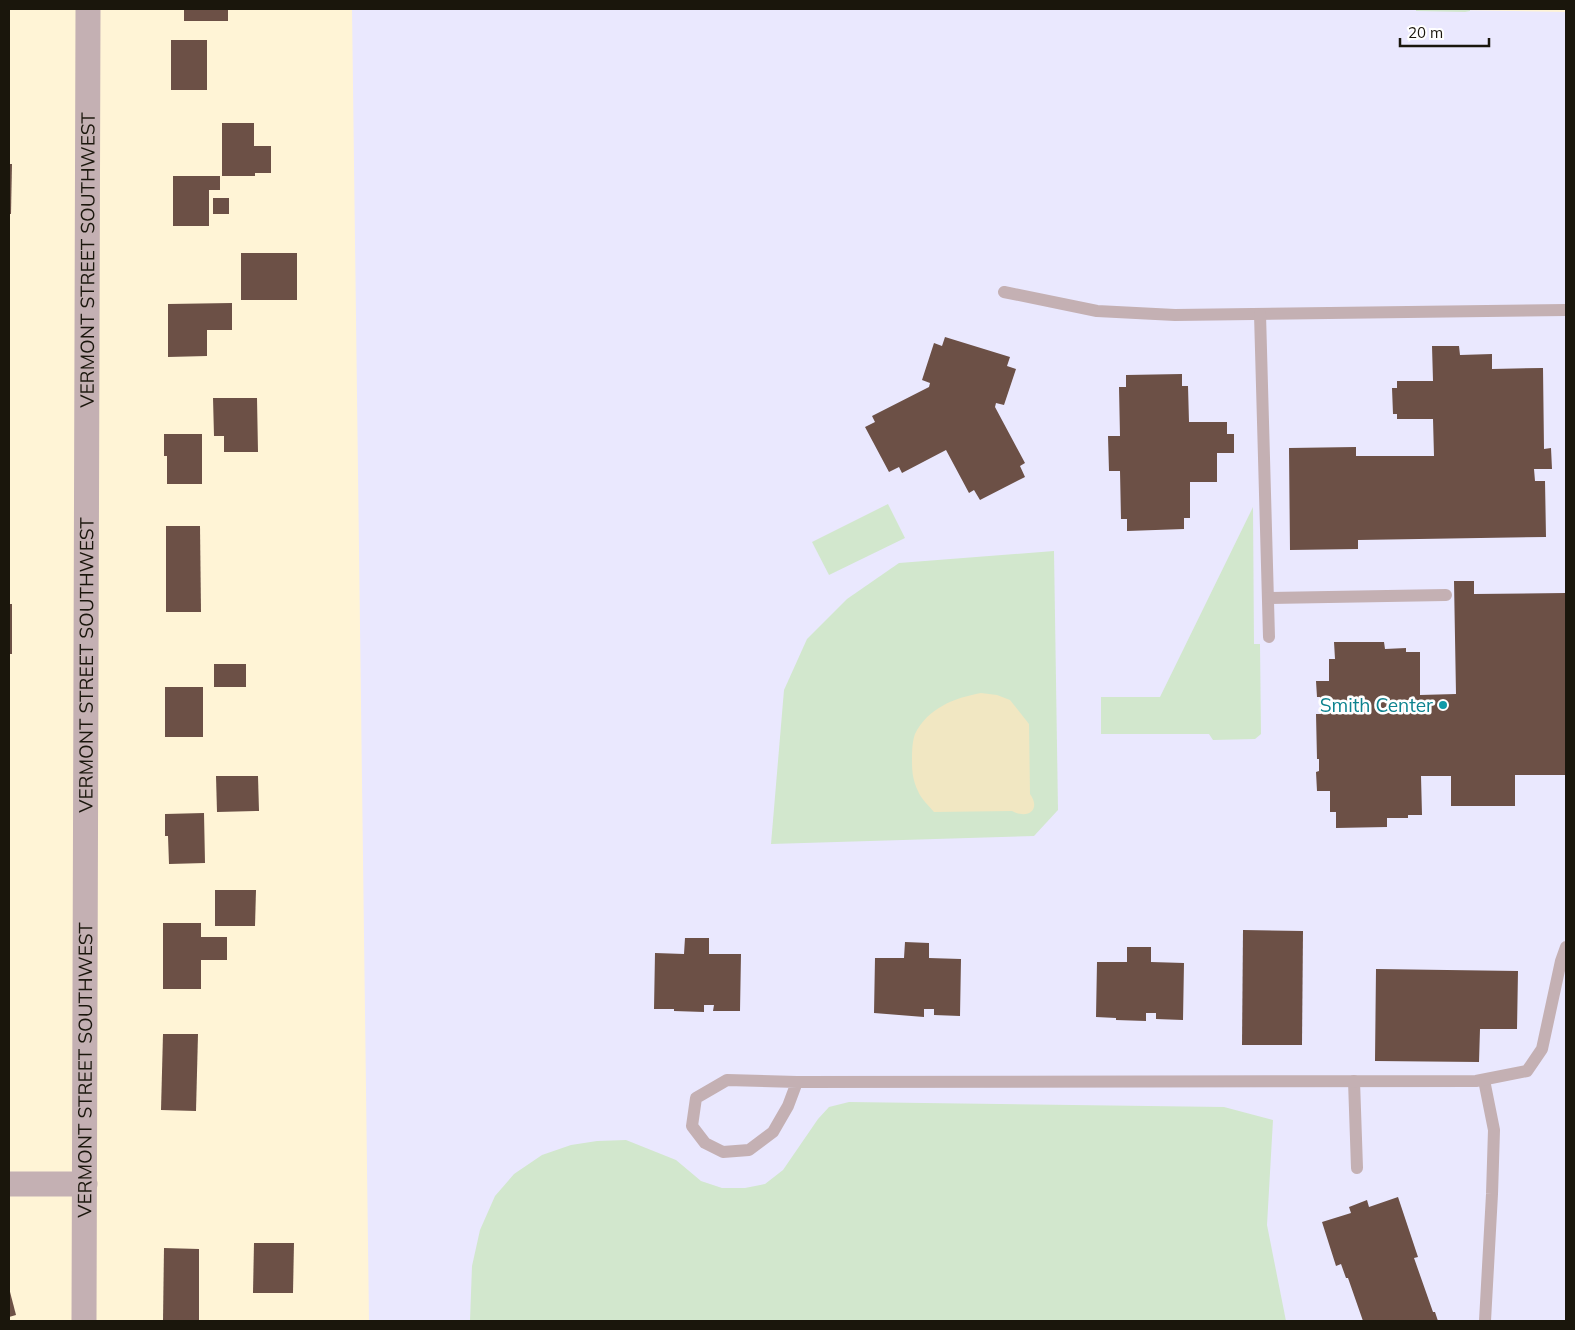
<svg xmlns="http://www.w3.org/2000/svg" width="1575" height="1330" font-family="Mulish,sans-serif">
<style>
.commercial{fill:#eae8fe}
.green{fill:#d2e7cd}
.sand{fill:#f1e7c2}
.building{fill:#6c5046}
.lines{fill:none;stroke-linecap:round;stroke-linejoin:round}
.service{stroke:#c4b0b3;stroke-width:12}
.minor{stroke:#c4b0b3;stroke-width:25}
.culture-dot{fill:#0f9aa8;stroke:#fff;stroke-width:2}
.labels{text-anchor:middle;stroke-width:5;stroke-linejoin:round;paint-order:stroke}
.street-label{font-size:19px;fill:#1a160c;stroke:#fff}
.culture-label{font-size:19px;fill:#0d838f;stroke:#fff;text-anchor:end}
</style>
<rect width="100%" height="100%" fill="#fff4d6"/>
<path class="commercial" d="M 352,9 L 1401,9 L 1566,12 L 1566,1321 L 369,1321 Z"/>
<g class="green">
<path d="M 1416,9 L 1470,9 L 1470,11 L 1465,12 L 1416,11 Z"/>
<path d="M 888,504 L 905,538 L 829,575 L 812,542 Z"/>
<path d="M 1253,507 L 1254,644 L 1260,644 L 1261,734 L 1255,739 L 1213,740 L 1209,734 L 1101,734 L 1101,697 L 1160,697 Z"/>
<path d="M 1054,551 L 1058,810 L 1034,836 L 771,844 L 784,690 L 807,639 L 847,599 L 899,563 Z"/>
<path d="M 849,1102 L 1224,1107 L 1273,1120 L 1267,1225 L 1286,1321 L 470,1321 L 472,1266 L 480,1230 L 495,1196 L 514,1174 L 542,1155 L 571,1145 L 597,1141 L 626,1140 L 676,1160 L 701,1181 L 722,1188 L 745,1188 L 765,1184 L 783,1170 L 818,1119 L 829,1107 Z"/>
</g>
<path class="sand" d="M 981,693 L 997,695 L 1010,700 L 1029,724 L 1030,794 C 1041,809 1029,820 1012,811 L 934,812 C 929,806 921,799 918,791 C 913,781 912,772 912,761 C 912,753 912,742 915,734 C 928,708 954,698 981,693 Z"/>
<g class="building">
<rect x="184" y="9" width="44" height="12"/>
<rect x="171" y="40" width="36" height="50"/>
<path d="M 222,123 L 254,123 L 254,146 L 271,146 L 271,173 L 255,173 L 255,176 L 222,176 Z"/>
<path d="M 9,164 L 12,164 L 11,214 L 9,214 Z"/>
<path d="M 173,176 L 220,176 L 220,190 L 209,190 L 209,226 L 173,226 Z"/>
<rect x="213" y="198" width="16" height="16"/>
<rect x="241" y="253" width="56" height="47"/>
<path d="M 232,303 L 232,330 L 207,330 L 207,356 L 168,357 L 168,304 Z"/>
<path d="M 945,337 L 1010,357 L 1007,366 L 1016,369 L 1004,405 L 996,403 L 995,407 L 1025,463 L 1020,466 L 1025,477 L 980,500 L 974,490 L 969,493 L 946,450 L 902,473 L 899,467 L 889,472 L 865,427 L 875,422 L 872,416 L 929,387 L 930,383 L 922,380 L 934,343 L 942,346 Z"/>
<path d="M 1432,346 L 1459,346 L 1460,355 L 1492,354 L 1492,369 L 1543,368 L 1544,449 L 1551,448 L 1552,469 L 1534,469 L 1535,481 L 1545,481 L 1546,537 L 1358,540 L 1358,549 L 1290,550 L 1289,448 L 1356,447 L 1356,456 L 1434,456 L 1433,419 L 1397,419 L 1397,414 L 1393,414 L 1392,388 L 1397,388 L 1397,381 L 1433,381 Z"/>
<path d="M 1182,374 L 1182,386 L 1188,386 L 1189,422 L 1227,422 L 1227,434 L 1234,434 L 1234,453 L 1217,453 L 1217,482 L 1190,482 L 1190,518 L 1184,518 L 1184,529 L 1127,531 L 1127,519 L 1121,519 L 1120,471 L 1109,471 L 1108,436 L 1120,436 L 1119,387 L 1126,387 L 1126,375 Z"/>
<path d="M 213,398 L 257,398 L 258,452 L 224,452 L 224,436 L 214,436 Z"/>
<path d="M 164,434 L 202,434 L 202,484 L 167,484 L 167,456 L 164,456 Z"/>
<path d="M 166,526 L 200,526 L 201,612 L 166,612 Z"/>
<path d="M 1454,581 L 1474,581 L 1474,594 L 1566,593 L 1566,775 L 1515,775 L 1515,806 L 1451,806 L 1451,776 L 1421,776 L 1422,815 L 1408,815 L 1408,818 L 1387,818 L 1387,827 L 1336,828 L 1336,812 L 1330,812 L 1330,791 L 1317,791 L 1316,772 L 1319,771 L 1319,759 L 1317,759 L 1316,714 L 1321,714 L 1320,697 L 1317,697 L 1316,681 L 1329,681 L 1329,659 L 1335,659 L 1334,642 L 1384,642 L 1385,649 L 1406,648 L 1406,652 L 1420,652 L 1420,695 L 1456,694 Z"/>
<rect x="9" y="604" width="3" height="50"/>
<rect x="214" y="664" width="32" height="23"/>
<rect x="165" y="687" width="38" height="50"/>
<path d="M 216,776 L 258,776 L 259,811 L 217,812 Z"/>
<path d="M 204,813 L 205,863 L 169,864 L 168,836 L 165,836 L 165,814 Z"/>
<path d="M 215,890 L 256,890 L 255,926 L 215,926 Z"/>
<path d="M 163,923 L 201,923 L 201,937 L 227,937 L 227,960 L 201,960 L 201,989 L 163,989 Z"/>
<path d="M 1243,930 L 1303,931 L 1302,1045 L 1242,1045 Z"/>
<path d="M 685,938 L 709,938 L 709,954 L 741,954 L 740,1011 L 713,1011 L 714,1005 L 704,1005 L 704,1012 L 674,1011 L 674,1009 L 654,1009 L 655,953 L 684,954 Z"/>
<path d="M 905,942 L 929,943 L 929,958 L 961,959 L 960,1016 L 934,1015 L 934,1009 L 924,1009 L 924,1017 L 874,1013 L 875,958 L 904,958 Z"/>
<path d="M 1127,947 L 1151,947 L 1151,962 L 1184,963 L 1183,1020 L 1156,1019 L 1156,1013 L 1146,1013 L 1146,1021 L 1116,1020 L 1116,1018 L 1096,1017 L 1097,962 L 1127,962 Z"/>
<path d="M 1376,969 L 1518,971 L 1517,1029 L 1480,1029 L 1479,1062 L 1375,1061 Z"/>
<path d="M 163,1034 L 198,1034 L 196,1111 L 161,1110 Z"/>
<path d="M 1398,1197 L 1418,1257 L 1414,1258 L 1433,1312 L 1435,1312 L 1438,1321 L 1363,1321 L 1348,1278 L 1346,1278 L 1341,1264 L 1336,1266 L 1322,1222 L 1351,1213 L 1349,1207 L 1367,1200 L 1369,1207 Z"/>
<path d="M 254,1243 L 294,1243 L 293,1293 L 253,1293 Z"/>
<path d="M 164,1248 L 199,1249 L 199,1321 L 163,1321 Z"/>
<path d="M 9,1288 L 16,1315 L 9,1317 Z"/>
</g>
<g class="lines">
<g class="service">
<path d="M 1004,292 L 1097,311 L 1175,315 L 1566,310"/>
<path d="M 1260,314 L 1269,637"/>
<path d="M 1268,598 L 1446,595"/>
<path d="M 1484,1080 L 1494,1130 L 1492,1194 L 1485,1321"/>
<path d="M 1354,1081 L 1357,1168"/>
<path d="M 797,1082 L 788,1106 L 773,1132 L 749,1150 L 723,1152 L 705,1143 L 692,1126 L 696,1098 L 727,1080 L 797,1082 L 1476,1081 L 1527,1071 L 1542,1049 L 1561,961 L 1566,947"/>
</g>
<g class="minor">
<path d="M 9,1184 L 85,1184"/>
<path id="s1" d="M 84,1321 L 88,9"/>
</g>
</g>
<circle class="culture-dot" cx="1443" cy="705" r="5"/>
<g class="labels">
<g class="street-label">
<text dy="7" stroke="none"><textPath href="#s1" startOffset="1061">VERMONT STREET SOUTHWEST</textPath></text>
<text dy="7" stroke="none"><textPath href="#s1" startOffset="656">VERMONT STREET SOUTHWEST</textPath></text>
<text dy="7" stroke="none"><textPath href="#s1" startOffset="251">VERMONT STREET SOUTHWEST</textPath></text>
</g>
<g class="culture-label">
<text x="1433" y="712">Smith Center</text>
</g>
</g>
<rect width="1575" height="1330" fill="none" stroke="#1a160c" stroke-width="20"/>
<path d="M1400 38v8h89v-8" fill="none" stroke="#1a160c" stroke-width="2.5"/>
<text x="1408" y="38" font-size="15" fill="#1a160c" stroke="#ffffff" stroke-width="4" paint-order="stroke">20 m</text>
</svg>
